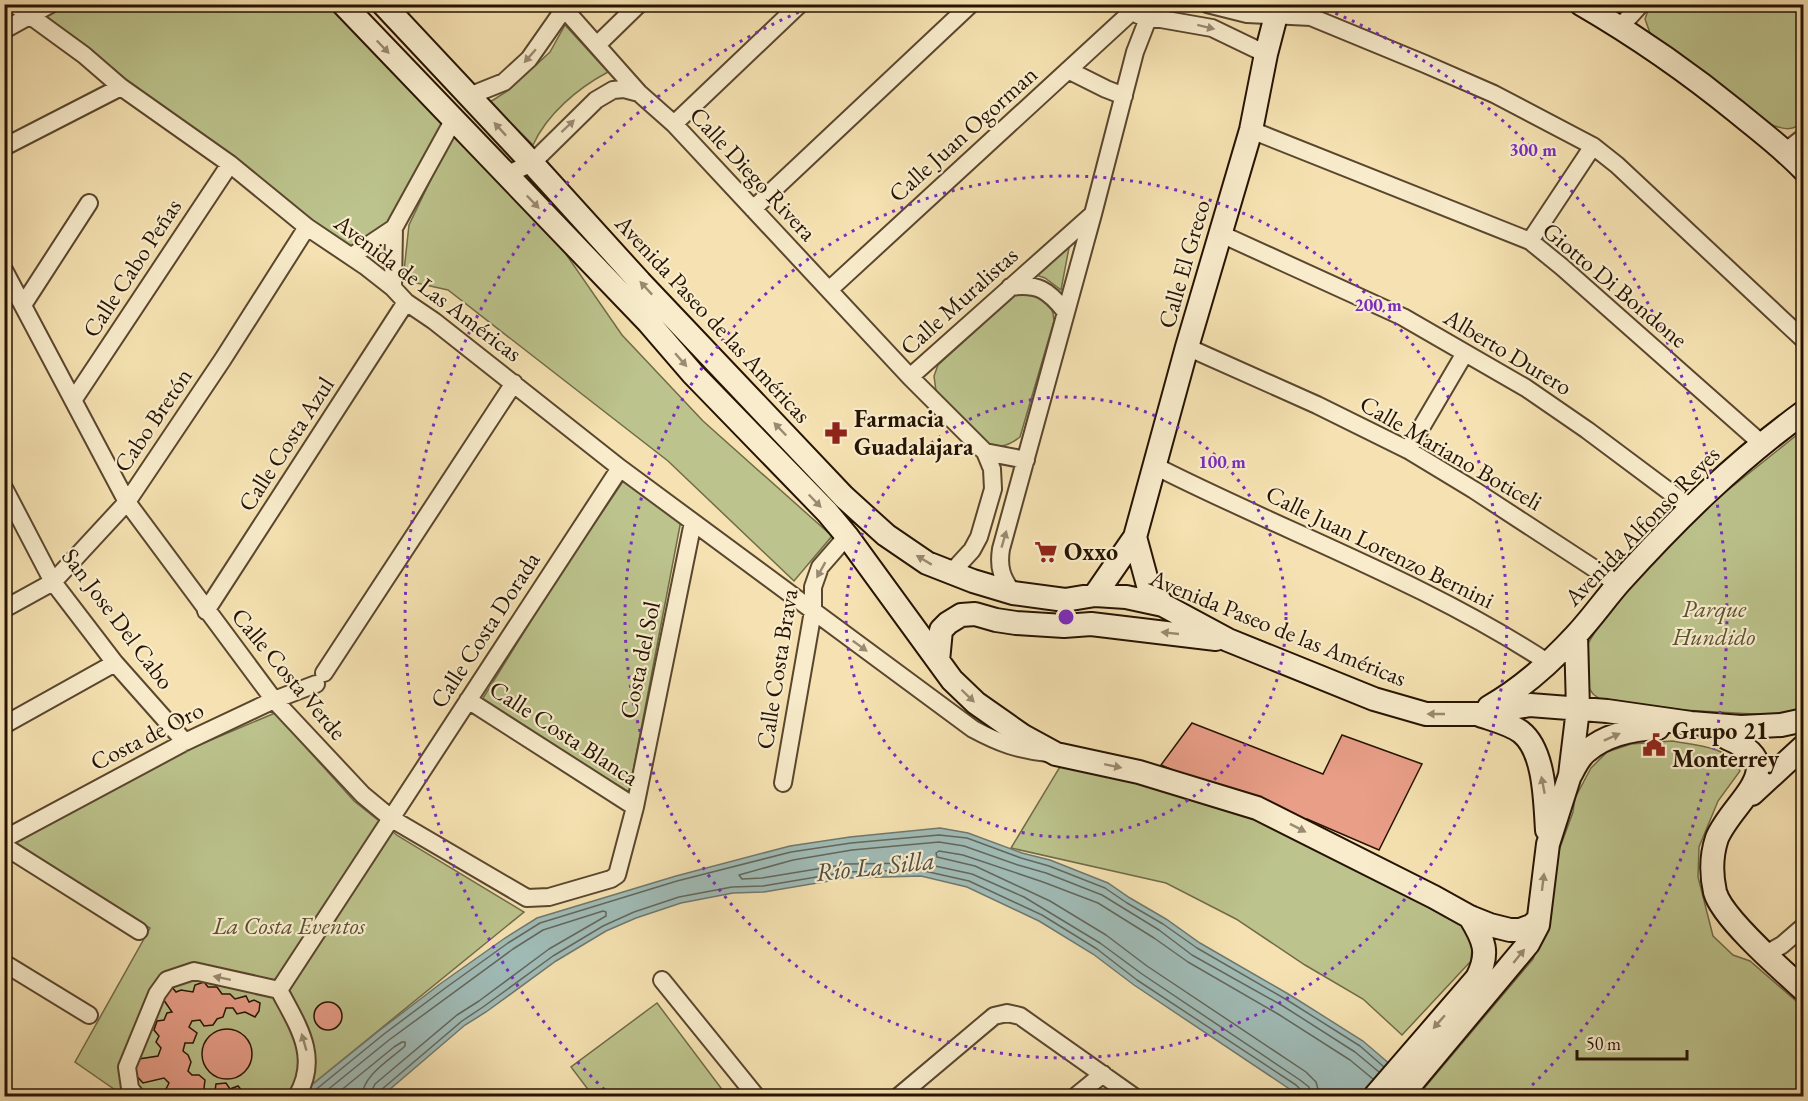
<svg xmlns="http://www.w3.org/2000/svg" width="1808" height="1101" viewBox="0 0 1808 1101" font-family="'EB Garamond',serif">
<rect width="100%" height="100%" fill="#f5e1b1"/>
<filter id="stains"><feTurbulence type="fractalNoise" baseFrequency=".00333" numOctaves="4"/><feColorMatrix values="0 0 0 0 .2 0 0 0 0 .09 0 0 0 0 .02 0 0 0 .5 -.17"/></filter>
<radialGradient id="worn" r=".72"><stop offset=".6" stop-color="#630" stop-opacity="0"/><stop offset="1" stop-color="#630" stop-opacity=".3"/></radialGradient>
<path fill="#bcc38c" stroke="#716b48" stroke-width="1.5" d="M43,4L347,5L453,116L367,264L29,13Z
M1650,5H1793L1803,13V122C1792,132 1782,129 1769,124L1650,33L1645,19Z
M565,25L608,72C578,88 547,114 533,145L490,102L509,90L550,52Z
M456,127L525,195L622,335L703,421L832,536L794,581L668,461L448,290L403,280L409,225Z
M1071,237L1061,290L1045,278L1033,274Z
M1016,294C1036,294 1053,297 1054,321L1020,437C1006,448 996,449 981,440L936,391L934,376L938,365Z
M1803,430V713L1771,715L1610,706L1593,694L1584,681L1587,645L1598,627L1639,574L1678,532L1723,494Z
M626,477L682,515L629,792L480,703L553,585Z
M275,713L354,801L398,836L524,912L298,1096H124L75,1062L150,928L7,844L185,751Z
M1672,741C1695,745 1730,746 1740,771L1718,801L1699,847L1698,877L1713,936L1733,955L1750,961L1803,1007V1096H1427L1421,1092L1533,959L1550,914L1551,872L1573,812L1575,798L1591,768L1607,752L1631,744Z
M1061,765L1201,795L1316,847L1354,869L1439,908L1465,928L1472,947L1471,961L1402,1035L1363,999L1305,965L1236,919L1166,883L1011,848Z
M657,1003L727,1096H593L571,1067Z"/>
<path fill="#a0bbb6" stroke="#6f786e" stroke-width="1.5" d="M940,828L968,833L1022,853L1050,860L1108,883L1130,898L1166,919L1200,943L1290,995L1363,1041L1427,1096H1300L1134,985L1093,954L1039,921L967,887L921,876L847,878L764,892L733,893L681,903L636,918L606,931L556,961L486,1012L465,1025L382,1096H298L380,1030L440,984L505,938L537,918L676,876L790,846L850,837Z"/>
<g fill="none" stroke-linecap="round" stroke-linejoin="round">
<path stroke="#63675c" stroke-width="1.5" d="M308,1096L384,1034L444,989L508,943L540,923L677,881L791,852L851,843L939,835L967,838L1021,858L1049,866L1105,888L1127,903L1163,924L1197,948L1287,1000L1360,1046L1384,1067
M320,1096L389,1040L513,949L543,930L603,911L606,912V916L549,949L479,1001L457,1015L375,1084L372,1090L371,1096
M334,1096L394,1047L402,1042H405V1046C390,1060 363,1075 362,1096
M378,1096L381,1090L462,1021L483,1007L553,956L603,926L634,912L679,897L732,887L763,886L846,872L920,870L969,881L1042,915L1097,949L1137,980L1296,1085L1302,1091L1303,1096
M1311,1096L1309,1087L1300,1080L1142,974L1100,943L1024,897L972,874L921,863L847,864L762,878L742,879L739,875L793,860L852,850L939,842L964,846L1018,865L1046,873L1102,895L1159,930L1192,955L1283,1006L1355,1052L1379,1072
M1320,1096L1316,1082L1306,1072L1147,966L1106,935L1050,901L975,866L937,857L936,853L939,851L963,855L1043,882L1098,903L1154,938L1188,962L1278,1014L1350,1060L1373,1079"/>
</g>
<path fill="#e99e88" stroke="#261303" stroke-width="1.5" d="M1192,723L1323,774L1342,735L1422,764L1379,850L1307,819L1304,826L1161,765Z
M204,982L208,987H217L222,994H230L235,999L246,996L249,1002L254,1000L260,1003L259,1011L255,1017L245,1012L237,1014L233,1008H226L223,1017L217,1019L213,1025L204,1026L200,1020L192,1021L189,1027L197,1033L193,1043H185L183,1051L188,1055L191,1062L188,1071L192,1075H199L205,1080L204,1088L208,1094L215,1091L216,1084L226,1083L230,1089L238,1086L244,1093L242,1096H173L166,1089L169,1083L164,1078L143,1083L133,1072L139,1059L158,1056L161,1048L156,1042L159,1036L154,1030L157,1021L164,1020L167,1013L172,1012L161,996L162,990L172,987L176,992L181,990L193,992L195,985Z
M314 1016a14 14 0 1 1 28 0a14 14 0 1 1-28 0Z
M202 1054a25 25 0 1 1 50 0a25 25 0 1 1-50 0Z"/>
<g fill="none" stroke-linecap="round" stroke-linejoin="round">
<g stroke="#5a462e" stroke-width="20">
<path id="street" d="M14,4L84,55L121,87L230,164L307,227L365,266L393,288L406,302L434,321L620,468L973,729C999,743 1018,750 1048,753
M560,4L639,93L674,124L910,377L985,452L992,469L993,489L979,537L972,550L951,573
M1207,4L1247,14L1311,17L1425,64L1494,94L1593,146L1617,165L1804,340
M1138,15L1212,28L1266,54
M1620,27L1641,4
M4,30L51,4
M597,45L639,4
M1068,70L1106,89L1124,96
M469,96L504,82L529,59L564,9
M674,124L800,4
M1251,130L1530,241L1562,267L1761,443
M4,147L121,87
M1786,151L1804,137
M506,175L532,163L596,100L613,90L624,89L639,93
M753,209L971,4
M1221,234L1403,317L1526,388L1587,430L1690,507
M1530,241L1593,146
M352,256L394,228
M4,270L127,502L274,700L363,795L392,819L527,898L549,897L611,879L617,875L635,807L693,522
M1010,287C1038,283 1048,290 1065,311
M393,288L394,228L454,119
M829,290L1140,4
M23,305L89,203
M1187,347L1317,405L1408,450L1474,490L1618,584
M910,377L1093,214
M74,399L230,164
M1408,450L1465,353
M985,452L1026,460
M1155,466C1285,532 1425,582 1547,662
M4,488L53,582L115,663L185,742
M1013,593C1002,578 998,568 1001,549L1093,214L1135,52L1149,16L1150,4
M4,609L53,582L127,502L223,359L307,227
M206,611L406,302
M324,673L514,383
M468,700L635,807
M4,725L115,663
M783,783L813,611V587L820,567L847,536
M4,839L185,742L274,700L316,684
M4,846L139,931
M1766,954L1782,945L1804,926
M4,963L89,1015
M662,980L756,1096
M279,990L620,468
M279,990C298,1026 320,1057 297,1096
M136,1096L130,1088L127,1067L157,994L167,980L194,971L279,990
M899,1096L994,1016L1007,1013L1020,1016L1133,1096
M1076,1096L1103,1074"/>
</g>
<g stroke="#261303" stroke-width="26">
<path id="secondary" d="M343,4L649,323L693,374L827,512L847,536L952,680L976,703L1023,736L1056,754L1139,772L1257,808L1434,897L1470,917L1490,925L1510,930H1520L1531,926L1538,920
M383,4L532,163L640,282L844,497L886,535L927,563L973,581L1013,593L1065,600L1095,595L1126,597L1163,605L1228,640L1374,699L1426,714H1477L1530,705L1607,711L1691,723L1741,727L1781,725L1804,720
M1581,4C1636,36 1688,72 1737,112C1760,131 1783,148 1804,170
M1135,537L1148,585L1163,605
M1095,595L1135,537L1187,347L1251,130L1266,54L1279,4
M938,661L941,630L948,623L961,615L975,614L996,620L1016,623L1064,626L1091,624L1216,639
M1489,707C1521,689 1551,662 1576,635C1592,618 1605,599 1620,582C1677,519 1735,462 1804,412
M1477,714C1490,719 1509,723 1521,732C1545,751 1545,801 1547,830
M1727,738C1794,766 1733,800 1717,838C1711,856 1711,874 1715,892C1722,918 1782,970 1804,990
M1571,774C1575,766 1580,756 1587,751C1607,734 1633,729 1658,728
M1752,794L1804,746
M1375,1096L1477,978C1490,953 1484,940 1470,917
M1401,1096L1528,944L1538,925L1548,844L1570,775L1578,709L1576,635"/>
</g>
<use href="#street" stroke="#f8eccc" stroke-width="16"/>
<use href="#secondary" stroke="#f8eccc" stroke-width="22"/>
</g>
<defs><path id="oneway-solid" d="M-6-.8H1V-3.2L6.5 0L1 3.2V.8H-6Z" transform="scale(1.5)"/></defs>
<g fill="#9a8a72">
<use href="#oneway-solid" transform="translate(1206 27) rotate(14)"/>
<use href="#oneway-solid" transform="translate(383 47) rotate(46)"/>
<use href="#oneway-solid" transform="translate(530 56) rotate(131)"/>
<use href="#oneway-solid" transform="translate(568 126) rotate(-43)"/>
<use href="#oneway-solid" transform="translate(500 129) rotate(-133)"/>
<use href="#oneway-solid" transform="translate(533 202) rotate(46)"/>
<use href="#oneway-solid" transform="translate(646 288) rotate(-133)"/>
<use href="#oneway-solid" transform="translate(681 360) rotate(49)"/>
<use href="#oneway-solid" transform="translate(780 429) rotate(-134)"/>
<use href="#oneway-solid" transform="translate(815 501) rotate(46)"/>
<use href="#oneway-solid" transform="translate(1004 539) rotate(-74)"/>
<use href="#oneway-solid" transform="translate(924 560) rotate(-149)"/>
<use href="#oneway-solid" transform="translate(821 570) rotate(119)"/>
<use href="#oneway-solid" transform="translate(1170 633) rotate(-174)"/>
<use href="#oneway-solid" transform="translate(860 646) rotate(36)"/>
<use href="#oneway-solid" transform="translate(968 696) rotate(44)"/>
<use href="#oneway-solid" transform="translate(1436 714) rotate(-180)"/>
<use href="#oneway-solid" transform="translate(1612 737) rotate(-24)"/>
<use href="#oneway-solid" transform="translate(1113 766) rotate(12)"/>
<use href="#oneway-solid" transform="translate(1543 785) rotate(-101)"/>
<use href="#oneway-solid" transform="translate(1298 828) rotate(27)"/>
<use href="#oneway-solid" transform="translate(1543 882) rotate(-83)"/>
<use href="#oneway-solid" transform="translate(1519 956) rotate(-51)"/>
<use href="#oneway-solid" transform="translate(222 978) rotate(-168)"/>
<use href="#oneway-solid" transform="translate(1439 1022) rotate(131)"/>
<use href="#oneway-solid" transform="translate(304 1042) rotate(-106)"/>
</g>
<g fill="none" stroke="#7b2cbf" stroke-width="3" stroke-dasharray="3 6">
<circle cx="1066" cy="617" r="220"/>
<circle cx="1066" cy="617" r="441"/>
<path d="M611 1096A661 661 0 0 1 813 6M1319 6A661 661 0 0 1 1521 1096"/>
</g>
<defs>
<g id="pharmacy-bare" transform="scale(1.8)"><path d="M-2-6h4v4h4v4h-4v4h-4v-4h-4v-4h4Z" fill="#8f2418" stroke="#f8eccc" stroke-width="2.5" paint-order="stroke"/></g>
<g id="supermarket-bare" transform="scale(1.8)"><path d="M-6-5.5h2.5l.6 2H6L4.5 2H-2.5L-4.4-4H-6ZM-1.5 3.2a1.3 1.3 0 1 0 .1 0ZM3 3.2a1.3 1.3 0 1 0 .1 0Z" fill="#8f2418" stroke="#f8eccc" stroke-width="2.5" paint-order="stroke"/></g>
<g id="civic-bare" transform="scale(1.8)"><path d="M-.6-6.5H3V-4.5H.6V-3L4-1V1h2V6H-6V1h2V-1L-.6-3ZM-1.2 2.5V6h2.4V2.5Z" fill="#8f2418" stroke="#f8eccc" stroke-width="2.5" paint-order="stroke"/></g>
</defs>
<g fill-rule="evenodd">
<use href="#pharmacy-bare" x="836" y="433"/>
<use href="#supermarket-bare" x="1046" y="552"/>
<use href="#civic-bare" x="1654" y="745"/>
</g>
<g text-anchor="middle" stroke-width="4.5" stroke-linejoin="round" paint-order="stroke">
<g font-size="24" fill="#261303" stroke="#f8eccc">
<text transform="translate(963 134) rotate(-42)" y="8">Calle Juan Ogorman</text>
<text transform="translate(753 174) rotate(47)" y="8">Calle Diego Rivera</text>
<text transform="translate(1184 264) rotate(-74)" y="8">Calle El Greco</text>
<text transform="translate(132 268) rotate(-57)" y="8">Calle Cabo Peñas</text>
<text transform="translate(1615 285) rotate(40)" y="8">Giotto Di Bondone</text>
<text transform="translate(428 288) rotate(37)" y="8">Avenida de Las Américas</text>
<text transform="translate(959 301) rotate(-42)" y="8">Calle Muralistas</text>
<text transform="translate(713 319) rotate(47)" y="8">Avenida Paseo de las Américas</text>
<text transform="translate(1508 352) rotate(31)" y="8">Alberto Durero</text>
<text transform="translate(153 420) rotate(-56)" y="8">Cabo Bretón</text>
<text transform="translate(286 444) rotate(-57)" y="8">Calle Costa Azul</text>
<text transform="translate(1451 453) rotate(30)" y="8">Calle Mariano Boticeli</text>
<text transform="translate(1642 526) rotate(-46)" y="8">Avenida Alfonso Reyes</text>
<text transform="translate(1380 547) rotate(26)" y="8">Calle Juan Lorenzo Bernini</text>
<text transform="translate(118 619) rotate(53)" y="8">San Jose Del Cabo</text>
<text transform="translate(1278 628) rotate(22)" y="8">Avenida Paseo de las Américas</text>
<text transform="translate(485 630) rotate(-57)" y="8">Calle Costa Dorada</text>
<text transform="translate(640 660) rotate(-78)" y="8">Costa del Sol</text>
<text transform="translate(777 669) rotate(-81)" y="8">Calle Costa Brava</text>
<text transform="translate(289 674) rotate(50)" y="8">Calle Costa Verde</text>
<text transform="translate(564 733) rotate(33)" y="8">Calle Costa Blanca</text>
<text transform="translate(147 736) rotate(-27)" y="8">Costa de Oro</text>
</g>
<g font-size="24" font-weight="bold" fill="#261303" stroke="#f8eccc" text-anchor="start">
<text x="854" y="427">Farmacia<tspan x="854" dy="28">Guadalajara</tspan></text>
<text x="1064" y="560">Oxxo</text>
<text x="1672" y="739">Grupo 21<tspan x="1672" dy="28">Monterrey</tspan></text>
</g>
<g font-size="24" font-style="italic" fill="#5a5133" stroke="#f8eccc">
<text x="1714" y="617">Parque<tspan x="1714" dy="28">Hundido</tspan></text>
<text x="289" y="934">La Costa Eventos</text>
</g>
<g font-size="26" font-style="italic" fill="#514e42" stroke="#f8eccc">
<text transform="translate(875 866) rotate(-6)" y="9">Río La Silla</text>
</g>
</g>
<circle cx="1066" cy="617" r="9" fill="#7b2cbf" stroke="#f8eccc" stroke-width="3"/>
<g font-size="18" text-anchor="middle" font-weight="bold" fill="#7b2cbf" stroke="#f8eccc" stroke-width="4.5" stroke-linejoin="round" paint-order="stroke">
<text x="1533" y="156">300 m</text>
<text x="1378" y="311">200 m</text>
<text x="1222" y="468">100 m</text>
</g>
<rect width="1808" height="1101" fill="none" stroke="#f5e1b1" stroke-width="24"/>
<rect x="6" y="6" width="1796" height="1089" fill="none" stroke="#261303" stroke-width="3"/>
<rect x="12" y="12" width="1784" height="1077" fill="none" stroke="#261303" stroke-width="1.5"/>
<path d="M1577 1050v9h110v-9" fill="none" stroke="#261303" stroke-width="3"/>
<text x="1586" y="1050" font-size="18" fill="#261303" stroke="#f8eccc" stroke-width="4.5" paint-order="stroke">50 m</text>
<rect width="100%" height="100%" filter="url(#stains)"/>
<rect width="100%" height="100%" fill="url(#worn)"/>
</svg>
